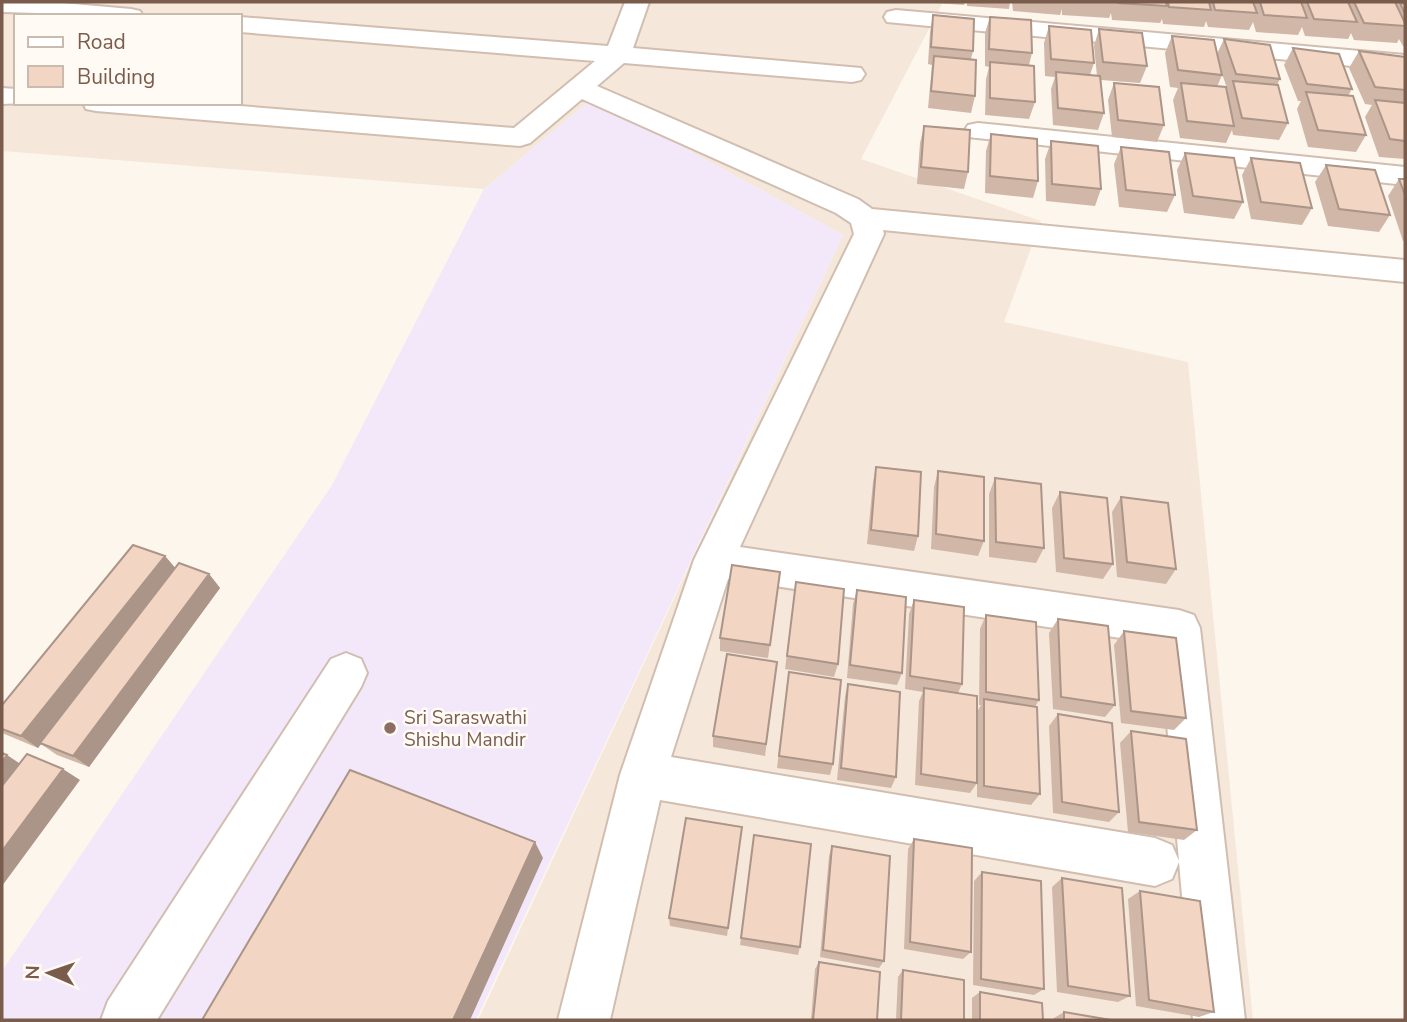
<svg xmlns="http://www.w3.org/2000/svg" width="1407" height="1022" viewBox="0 0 1407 1022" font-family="'Nunito Sans',sans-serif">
<rect width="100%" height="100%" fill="#fdf6ec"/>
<path fill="#f5e8da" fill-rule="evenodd" d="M2,2H943L861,159L1041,221L1004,322L1188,362L1253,1020H478L843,235L593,98L484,189L2,151ZM16,16H240V103H16Z"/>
<path fill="#f3e8fa" d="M593,98L843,235L476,1020H2V971L332,485L484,189Z"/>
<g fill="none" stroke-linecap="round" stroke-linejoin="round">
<g stroke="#d1beb0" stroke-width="4">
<path id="minor" d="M2,2H51L131,9L140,11L143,16L2,12Z
M625,2H649L633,48L861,68L865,74L861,80L852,82L624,63L597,86L858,199L872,209L1405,260V282L883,230L884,234L740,547L1179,610L1194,615L1200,628L1245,1020H1193L1179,862L1172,879L1155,886L660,800L610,1020H558L620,775L694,560L854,234L851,223L836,213L582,99L530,143L520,146L96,111L86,109L83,103H202L514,128L595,61L240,32V17L608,46ZM728,579L1160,644L1179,861L1172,845L1155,838L671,757Z
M896,10L1405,55V71L887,22L884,17L887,12Z
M2,88L16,89V103H24L2,104Z
M978,123L1405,167V185L968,137L964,131L968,125Z
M346,653L361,659L367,673L361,687L157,1020H101L108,1001L331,659Z"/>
</g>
<use href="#minor" fill="#fff" fill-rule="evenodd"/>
</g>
<path fill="#d1b7a8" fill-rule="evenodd" d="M923,2H965L964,5Z
M967,2H1010L1009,9L967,6Z
M1012,2H1405V47L1403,46L1399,39L1397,43L1354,40L1351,33L1348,39L1305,36L1302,27L1298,35L1256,32L1253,22L1249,30L1208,27L1206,21L1204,27L1163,24L1162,19L1160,23L1112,20L1111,13L1109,18L1062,15V9L1060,15L1013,11Z
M933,15L973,51L971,59L975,96L971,113L928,108L932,65L928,64L930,32Z
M990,17L1032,53L1029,65L1035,102L1029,119L985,115L986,79L989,67L985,66V33Z
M1049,26L1094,63L1090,75L1097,76L1094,46L1099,29L1147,66L1140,83L1101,80L1104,113L1098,130L1053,125L1051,89L1055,77L1045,76L1044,43Z
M1172,36L1217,54L1224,39L1280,79L1277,85L1288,123L1279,140L1233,135L1232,130L1226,143L1180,138L1173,100L1178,88L1170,87L1165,53ZM1220,68L1228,91L1227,93L1217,87L1222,75Z
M1293,48L1352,89L1348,96L1366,135L1356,152L1308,147L1297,109L1301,101H1298L1284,65Z
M1359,51L1405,58V159L1379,157L1365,117L1372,105L1365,104L1349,68Z
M1114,83L1164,125L1157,142L1112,137L1108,100Z
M924,126L968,172L964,189L917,184L920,143Z
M991,134L1038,181L1033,198L985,193L986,151Z
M1051,142L1101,189L1095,206L1046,201L1045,159Z
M1121,147L1175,195L1167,212L1119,207L1114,164Z
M1185,153L1243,202L1234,219L1184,213L1177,170Z
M1251,158L1312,208L1302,225L1251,219L1242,175Z
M1326,165L1390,215L1379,232L1328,226L1315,182Z
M1399,179H1405V241H1403L1388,196Z
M876,467L918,536L914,551L867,544L873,482Z
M938,471L984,541L978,556L931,549L934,487Z
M995,478L1044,548L1036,563L989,557V494Z
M1060,492L1113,564L1103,579L1056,572L1052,508Z
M1121,497L1176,569L1166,584L1117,577L1112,512Z
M165,556L175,568L209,574L220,588L89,767L57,755L41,744L38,748L2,733V705Z
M780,572L768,658L720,651V638Z
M796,582L838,664L834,677L785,669Z
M857,590L902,673L897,685L847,678L853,604Z
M914,600L962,684L958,693L977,783L970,793L915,785L919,701L923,692L905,689L909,614Z
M986,615L1039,700L1035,707L1040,794L1031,805L977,797V712L981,705H979L980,629Z
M1058,619L1115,705L1105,717L1053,709L1049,633Z
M1124,631L1186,718L1174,730L1121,723L1114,645Z
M777,662L765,756L713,747V736Z
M848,684L896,777L891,788L837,780L845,696Z
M787,685L833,764L830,775L777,768Z
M1058,714L1119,812L1109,822L1053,813L1049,726Z
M1131,731L1197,830L1184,840L1128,832L1120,743Z
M742,827L727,936L670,926L669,918Z
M754,835L800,947L798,955L740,945Z
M914,839L971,952L963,959L904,949L908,849Z
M832,846L884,961L879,968L820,957L829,856Z
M982,872L1044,989L1034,995L973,985L974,881Z
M1062,878L1130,996L1118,1002L1057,992L1052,887Z
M1140,891L1214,1012L1199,1017L1136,1006L1128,899Z
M819,962L877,1020H811L815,969Z
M903,970L964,1020H896L898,977Z
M980,992L1043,1020H972V998Z
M1064,1012L1111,1020H1054V1018Z"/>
<path fill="#aa9588" d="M165,556L177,570L38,748L21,736Z
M209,574L220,588L89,767L73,756Z
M7,755L25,767L2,796V762Z
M63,769L80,780L2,886V851Z
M535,842L543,858L470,1020H453Z"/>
<path fill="#f3d5c3" stroke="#aa9588" stroke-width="2" d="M1118,2H1166L1167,6L1118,3Z
M1168,2H1209L1211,10L1169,7Z
M1213,2H1253L1257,13L1215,10Z
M1260,2H1301L1307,18L1264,15Z
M1307,2H1348L1357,22L1314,19Z
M1354,2H1395L1405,23V26L1364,23Z
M1400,3L1405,4V14Z
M933,15L974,19L973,51L931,47Z
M990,17L1031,20L1032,53L989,49Z
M1049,26L1091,30L1094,63L1051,59Z
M1099,29L1142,33L1147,66L1103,62Z
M1172,36L1214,40L1222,75L1178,70Z
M1224,39L1270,45L1280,79L1236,74Z
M1293,48L1339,54L1352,89L1307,84Z
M1359,51L1405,57V90L1375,87Z
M934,56L976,60L975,96L931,91Z
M990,62L1034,66L1035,102L990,98Z
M1056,72L1100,76L1104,113L1058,108Z
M1233,81L1278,85L1288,123L1242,118Z
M1114,83L1159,87L1164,125L1118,120Z
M1181,83L1226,87L1234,126L1187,121Z
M1306,92L1353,96L1366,135L1318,130Z
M1375,100L1405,103V141L1390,139Z
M924,126L970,130L968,172L921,167Z
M991,134L1037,139L1038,181L990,176Z
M1051,141L1098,146L1101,189L1052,184Z
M1121,147L1169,152L1175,195L1126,190Z
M1185,153L1234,158L1243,202L1193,196Z
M1251,158L1300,163L1312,208L1261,202Z
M1326,165L1375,170L1390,215L1339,209Z
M1399,179H1405V195Z
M876,467L921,472L918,536L871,530Z
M938,471L984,477V541L936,534Z
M995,478L1041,484L1044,548L996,542Z
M1060,492L1107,498L1113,564L1064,558Z
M1121,497L1168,503L1176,569L1127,562Z
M133,545L165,556L21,736L2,729V705Z
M179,563L209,574L73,756L40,743Z
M732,565L780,572L770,645L720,638Z
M796,582L844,589L838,664L787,656Z
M857,590L906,597L902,673L850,665Z
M914,600L964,607L962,684L910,676Z
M986,615L1036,622L1039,700L986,692Z
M1058,619L1108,626L1115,705L1061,697Z
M1124,631L1176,638L1186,718L1131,711Z
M727,654L777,662L766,744L713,736Z
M789,672L841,680L833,764L779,756Z
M848,684L900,692L896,777L841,768Z
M924,688L977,696V783L921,774Z
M984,699L1037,707L1040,794L984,786Z
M1058,714L1112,723L1119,812L1062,802Z
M1131,731L1186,739L1197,830L1139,822Z
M2,753L7,755L2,762Z
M27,754L63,769L2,851V786Z
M350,770L535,842L453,1020H202Z
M686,818L742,827L728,928L669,918Z
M754,835L811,844L800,947L741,938Z
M914,839L972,848L971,952L910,942Z
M832,846L890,856L884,961L823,950Z
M982,872L1041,881L1044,989L981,979Z
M1062,878L1122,888L1130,996L1068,986Z
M1140,891L1200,901L1214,1012L1149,1000Z
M819,962L880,972L877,1020H813Z
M903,970L964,980V1020H901Z
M980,992L1042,1003L1043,1020H980Z
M1064,1012L1111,1020H1064Z"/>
<circle fill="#8d6e63" stroke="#fffaf3" stroke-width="2.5" cx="390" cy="728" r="7"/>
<g text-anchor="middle" stroke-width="5" stroke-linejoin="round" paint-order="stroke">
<g font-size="19" fill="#785e54" stroke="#fffaf3" text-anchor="start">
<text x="404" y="724">Sri Saraswathi<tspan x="404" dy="22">Shishu Mandir</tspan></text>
</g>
</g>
<rect width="1407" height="1022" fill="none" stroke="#7a5c4d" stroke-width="7"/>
<rect x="14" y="14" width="228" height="91" fill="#fffaf3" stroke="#cabbb1" stroke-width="2"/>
<rect x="28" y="37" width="35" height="10" fill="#ffffff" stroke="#cabbb1" stroke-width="2"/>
<text x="77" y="49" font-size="21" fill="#7a5c4d">Road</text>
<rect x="28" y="66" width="35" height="21" fill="#f3d5c3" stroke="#cabbb1" stroke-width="2"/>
<text x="77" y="84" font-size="21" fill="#7a5c4d">Building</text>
<g transform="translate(49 973) rotate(272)" stroke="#fffaf3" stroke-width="5" paint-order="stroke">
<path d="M0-5L12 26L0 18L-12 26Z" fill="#7a5c4d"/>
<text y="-10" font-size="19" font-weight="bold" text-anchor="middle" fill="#7a5c4d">N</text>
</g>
</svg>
